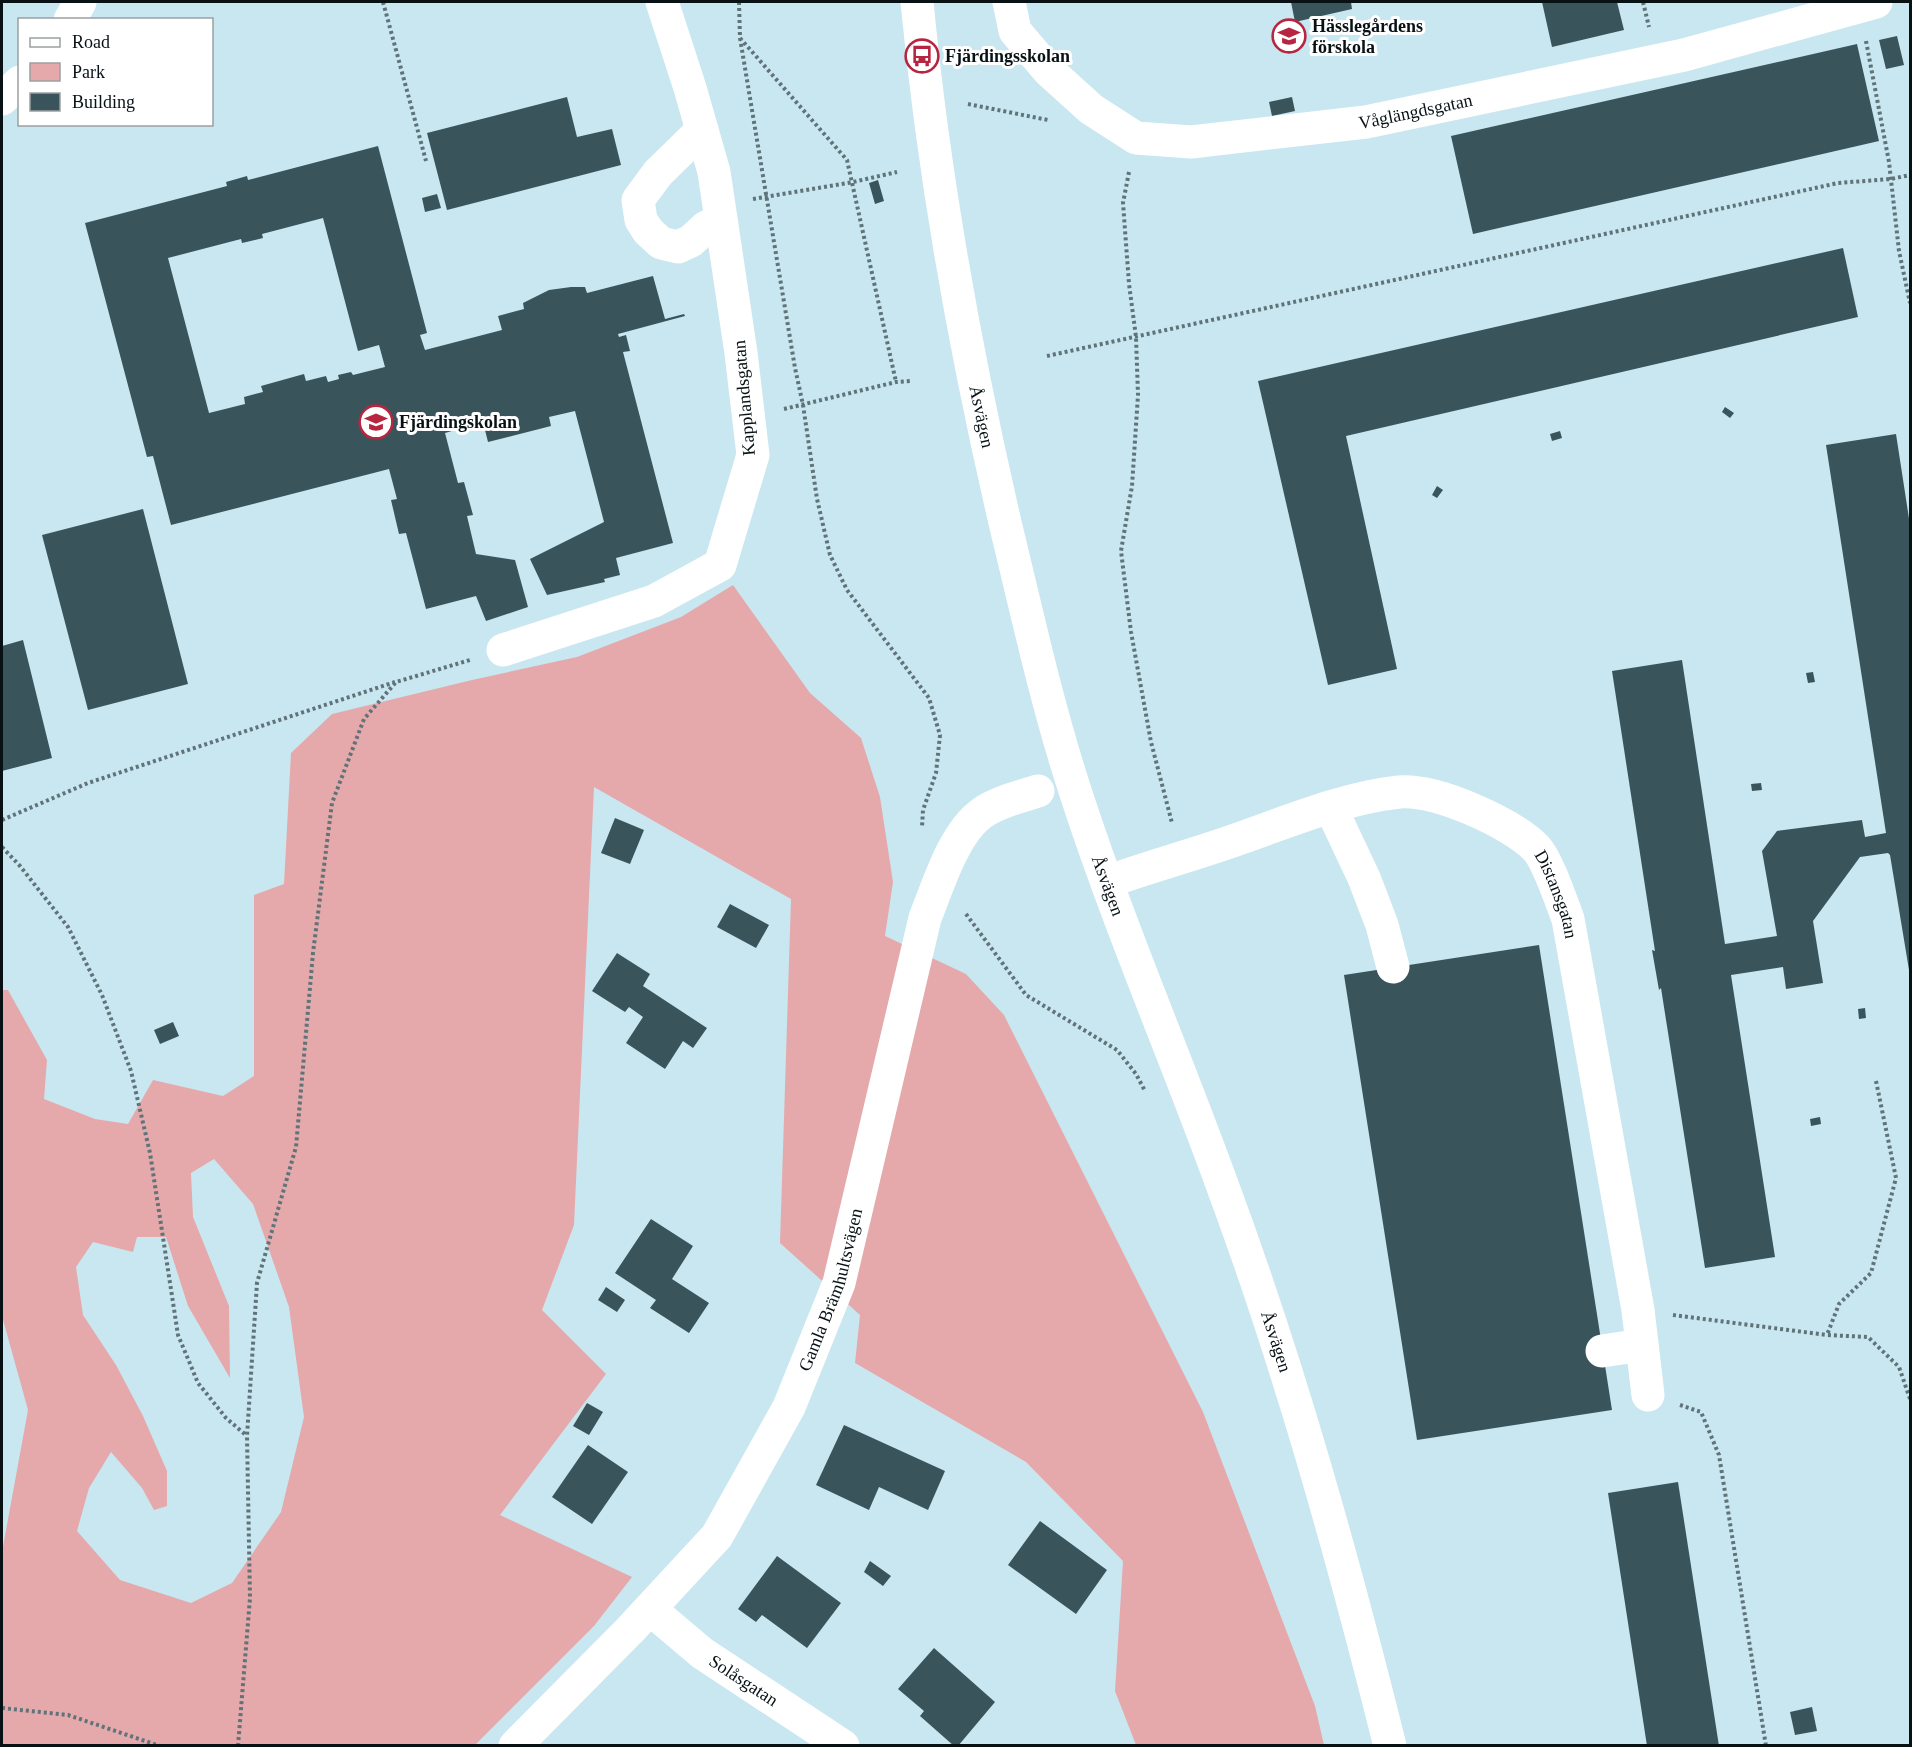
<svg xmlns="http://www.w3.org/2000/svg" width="1912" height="1747" viewBox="0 0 1912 1747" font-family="'Times New Roman',serif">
<rect width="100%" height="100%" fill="#c9e7f0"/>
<path fill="#e5a9ab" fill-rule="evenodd" d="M733,585L810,693L861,738L880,797L893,882L885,936L966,974L1004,1015L1203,1412L1315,1706L1324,1745H1136L1115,1691L1123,1561L1026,1462L855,1363L860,1315L780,1243L791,899L594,787L574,1225L542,1310L606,1374L500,1515L632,1577L594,1626L475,1745H2V1552L28,1410L2,1316V990H8L47,1060L44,1099L95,1119L128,1124L153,1080L223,1096L254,1076V895L284,884L291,753L332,714L472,680L577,657L681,617ZM214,1159L253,1204L289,1307L304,1417L281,1512L232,1583L191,1603L120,1580L77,1531L89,1488L111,1452L142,1488L154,1510L167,1506V1471L143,1416L116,1365L83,1315L76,1267L93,1242L133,1252L137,1237H166L188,1306L230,1378L229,1306L193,1217L191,1173Z"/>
<path fill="#3a545b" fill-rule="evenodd" d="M1291,2H1351L1352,9L1295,22Z
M1542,2H1617L1624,30L1552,47Z
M1897,36L1904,65L1886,69L1879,40Z
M1857,44L1879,141L1473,234L1451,136Z
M567,97L577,137L612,129L621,165L447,210L427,133Z
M1292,97L1295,111L1272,116L1269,102Z
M378,146L427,333L420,335L425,350L502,330L498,316L524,309L523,303L549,290L571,287H585L587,293L653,276L665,319L684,314L685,316L618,334L619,337L626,335L630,351L623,352L673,543L616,558L620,575L604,579L605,582L547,595L530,559L604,522L575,411L549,417L551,426L488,442L483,422L445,433L458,483L464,482L473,515L467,516L476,554L515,560L528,607L486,621L476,596L426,609L406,533L399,534L391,500L397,499L389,469L171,525L153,456L147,457L85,223L227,186L226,182L247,176L248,180ZM323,218L358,351L379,345L385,367L353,375L351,372L338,375L339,379L328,382L326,376L306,381L304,374L261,386L263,392L244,397L245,404L209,413L168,258L241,239L242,243L263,238L262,234Z
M878,180L884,201L875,204L869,183Z
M437,194L441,208L425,212L422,198Z
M1843,248L1858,317L1346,436L1397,669L1328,685L1258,381Z
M1725,407L1734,413L1730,418L1722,412Z
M1560,431L1562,438L1552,441L1550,434Z
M1896,434L1910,525V976L1890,855L1888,853L1860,857L1813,921L1823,983L1786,989L1783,967L1731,975L1775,1257L1705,1268L1661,988L1659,990L1652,950L1655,951L1612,671L1682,660L1725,944L1777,936L1762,851L1777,831L1862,820L1865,837L1886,833L1826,445Z
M1437,486L1443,490L1437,498L1432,495Z
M143,509L188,684L88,710L42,535Z
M23,640L52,758L2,771V646Z
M1813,672L1815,682L1808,683L1806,673Z
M1761,783L1762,790L1752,791L1751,784Z
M615,818L644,830L630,864L601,853Z
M730,904L769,925L756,948L717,927Z
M1539,945L1612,1410L1417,1440L1344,975Z
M617,953L650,974L643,986L707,1028L693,1048L683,1041L665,1069L626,1043L643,1017L629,1007L625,1012L592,991Z
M1865,1008L1866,1018L1859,1019L1858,1009Z
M173,1022L179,1036L160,1044L154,1030Z
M1820,1117L1821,1124L1811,1126L1810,1119Z
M651,1219L693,1246L672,1279L709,1303L689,1333L650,1308L656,1300L615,1273Z
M606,1287L625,1300L617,1312L598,1300Z
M587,1403L603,1412L589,1435L573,1426Z
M844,1425L945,1471L928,1510L879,1487L869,1510L816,1485Z
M588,1445L628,1472L592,1524L552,1497Z
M1678,1482L1719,1746H1647L1608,1493Z
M1040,1521L1107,1570L1076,1614L1008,1565Z
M777,1556L841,1603L807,1648L762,1615L756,1622L738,1609Z
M870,1561L891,1576L883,1586L864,1572Z
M934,1648L995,1702L958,1746H954L920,1716L924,1711L898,1689Z
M1812,1707L1817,1731L1795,1735L1790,1712Z"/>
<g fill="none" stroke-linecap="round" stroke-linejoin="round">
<path stroke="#607379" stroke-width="4" stroke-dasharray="3 3" stroke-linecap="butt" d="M383,2L426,161
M739,2L740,38L795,368L803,405L817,499L830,555L847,590L929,698L940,735L936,773L923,810L922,827
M1643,2L1649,27
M740,38L847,160L896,382
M1866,41L1889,162L1899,251L1910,303
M968,104L1048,120
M1129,172L1123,203L1129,284L1136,337L1138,395L1132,486L1121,551L1131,632L1151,742L1172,823
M753,199L853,182L897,172
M1047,356L1838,183L1891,179L1910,175
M784,409L896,382L911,381
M2,820L88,783L395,682
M2,847L20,866L68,927L102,995L131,1071L150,1153L178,1335L198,1383L226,1418L247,1436
M966,914L1026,995L1117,1050L1136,1074L1145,1091
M1876,1081L1896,1178L1871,1273L1839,1304L1827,1335L1868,1337L1899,1367L1910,1399
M1673,1315L1827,1335
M1680,1405L1701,1412L1719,1455L1766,1746
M2,1708L68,1715L160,1746
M238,1746L250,1598L247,1436L257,1283L296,1147L313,953L332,803L364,719L396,682L470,660"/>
<g stroke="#fff" stroke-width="33">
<path id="s1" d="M917,2C934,180 966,356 1007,531C1027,613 1045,696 1071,778C1114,914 1171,1045 1220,1179C1289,1364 1342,1554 1390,1746"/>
<path id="s2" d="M1009,2L1015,31L1049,71L1091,109L1136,138L1191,142L1366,122L1684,55L1876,2"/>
<path d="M70,20L80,2"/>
<path d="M2,99L20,82"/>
<path d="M702,130L658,173L638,200L641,220L648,231L661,243L678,247L691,241L706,227L721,221"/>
<path d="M503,650L654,601L720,565L753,455L741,353L714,172L690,88L662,2"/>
<path d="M1331,808L1364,878L1382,925L1393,967"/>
<path id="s3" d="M1107,882C1151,866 1197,854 1241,838C1292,820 1345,798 1399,792C1436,789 1510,822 1536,848C1548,861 1561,901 1568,919L1638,1310L1648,1395"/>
<path d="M1602,1351L1642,1345"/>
<path id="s4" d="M650,1609L702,1653L843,1746"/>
<path id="s5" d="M515,1746L630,1630L717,1536L789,1407L839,1283L925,918C938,886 953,834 982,813C998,802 1019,797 1038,791"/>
</g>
</g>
<defs>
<g id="school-ring" transform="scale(1.725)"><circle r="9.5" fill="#fff" stroke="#b72641" stroke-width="1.5"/><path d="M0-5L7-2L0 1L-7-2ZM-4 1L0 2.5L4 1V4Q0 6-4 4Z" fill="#b72641"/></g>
<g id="bus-ring" transform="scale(1.725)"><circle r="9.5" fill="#fff" stroke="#b72641" stroke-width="1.5"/><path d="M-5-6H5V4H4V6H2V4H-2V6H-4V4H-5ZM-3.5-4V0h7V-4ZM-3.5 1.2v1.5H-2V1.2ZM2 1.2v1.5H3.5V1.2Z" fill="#b72641"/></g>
</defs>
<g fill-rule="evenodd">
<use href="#school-ring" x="1289" y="36"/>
<use href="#bus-ring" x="922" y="56"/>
<use href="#school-ring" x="376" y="422"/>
</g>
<g text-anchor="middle" stroke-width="6" stroke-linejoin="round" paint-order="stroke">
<g font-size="18" font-weight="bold" fill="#081215" stroke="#fff" text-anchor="start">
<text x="1312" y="32">Hässlegårdens<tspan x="1312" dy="21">förskola</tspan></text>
<text x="945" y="62">Fjärdingsskolan</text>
<text x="399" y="428">Fjärdingskolan</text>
</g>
<g font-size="18" fill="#081215" stroke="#fff">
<text dy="6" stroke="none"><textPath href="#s2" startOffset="474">Våglängdsgatan</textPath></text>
<text transform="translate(744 398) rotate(-95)" y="6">Kapplandsgatan</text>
<text dy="6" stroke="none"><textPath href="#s1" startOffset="420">Åsvägen</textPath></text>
<text dy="6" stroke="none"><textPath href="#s1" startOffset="906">Åsvägen</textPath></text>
<text dy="6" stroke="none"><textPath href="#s3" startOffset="508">Distansgatan</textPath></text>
<text dy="6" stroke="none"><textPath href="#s5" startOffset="564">Gamla Brämhultsvägen</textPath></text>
<text dy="6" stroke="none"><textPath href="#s1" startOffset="1392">Åsvägen</textPath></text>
<text dy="6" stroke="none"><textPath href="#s4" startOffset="118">Solåsgatan</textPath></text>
</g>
</g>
<rect width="1912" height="1747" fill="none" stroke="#081215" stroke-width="6"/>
<rect x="18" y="18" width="195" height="108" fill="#ffffff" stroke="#9ca0a1" stroke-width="1.5"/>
<rect x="30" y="38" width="30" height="9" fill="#ffffff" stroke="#9ca0a1" stroke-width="1.5"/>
<text x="72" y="48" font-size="18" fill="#081215">Road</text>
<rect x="30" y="63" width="30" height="18" fill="#e5a9ab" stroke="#9ca0a1" stroke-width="1.5"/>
<text x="72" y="78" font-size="18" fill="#081215">Park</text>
<rect x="30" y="93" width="30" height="18" fill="#3a545b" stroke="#9ca0a1" stroke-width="1.5"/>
<text x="72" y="108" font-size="18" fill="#081215">Building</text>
</svg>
